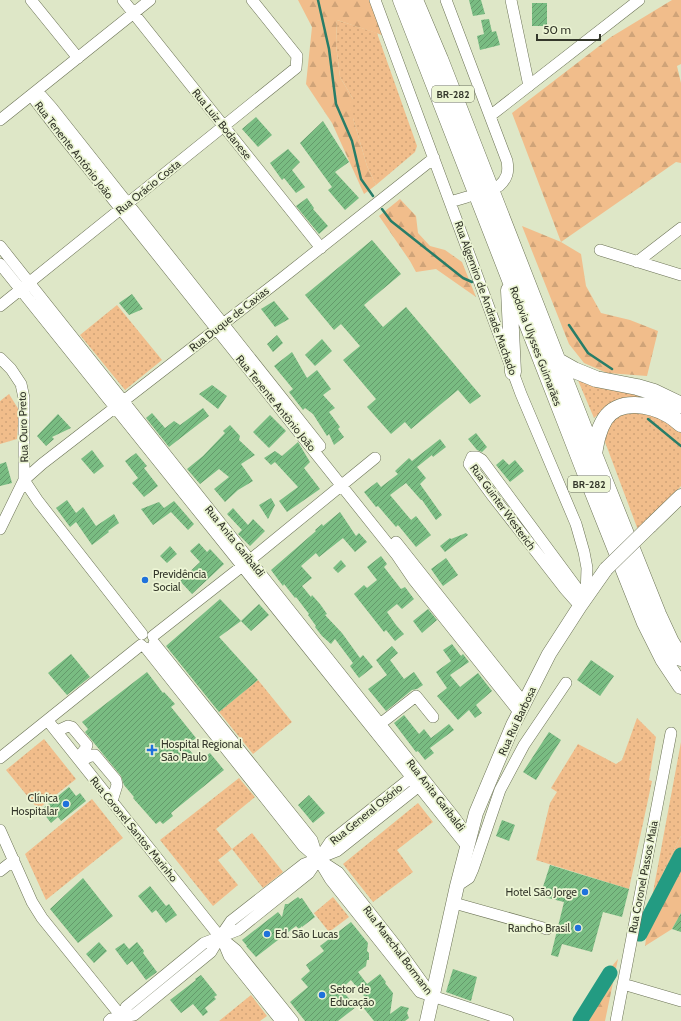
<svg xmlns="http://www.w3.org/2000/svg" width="681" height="1021" viewBox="0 0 681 1021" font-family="Cabin,sans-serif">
<defs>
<pattern id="grass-dots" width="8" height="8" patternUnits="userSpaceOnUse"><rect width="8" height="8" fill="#f1bd8b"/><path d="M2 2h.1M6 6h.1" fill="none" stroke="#cfa378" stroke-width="1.8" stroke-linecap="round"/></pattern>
<pattern id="forest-firs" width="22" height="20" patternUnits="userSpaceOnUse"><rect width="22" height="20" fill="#f1bd8b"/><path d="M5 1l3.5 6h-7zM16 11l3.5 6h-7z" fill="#cfa378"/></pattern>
<pattern id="building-hatch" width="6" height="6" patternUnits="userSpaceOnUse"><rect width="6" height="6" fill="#79bc82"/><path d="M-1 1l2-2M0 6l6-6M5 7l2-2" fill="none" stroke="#649a6b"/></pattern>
</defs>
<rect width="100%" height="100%" fill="#dee7c7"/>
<path fill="url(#grass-dots)" d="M337,20L377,33L417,146L415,152L376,185L367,166L353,118V99L340,77L336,45Z
M117,305L162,360L125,390L80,335Z
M577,378L641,389L681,407V420L610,404L594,418Z
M9,394L19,410L17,439L0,444V401Z
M633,408L665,417L681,433V486L676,492L638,530L605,442L606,428L619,412Z
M258,680L292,722L253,754L219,712Z
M637,718L656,737L649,780L652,781L629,889L536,860L550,803L557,792L551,788L578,744L616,764L622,760Z
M44,739L76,779L38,809L6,770Z
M681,742V836L668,861L651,903Z
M239,778L255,797L216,829L232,849L252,833L283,872L263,888L232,849L218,860L238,885L213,906L160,840Z
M92,799L123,838L46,900L25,854Z
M418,803L433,822L397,850L413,872L373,902L343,864Z
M333,897L349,917L329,932L314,913Z
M251,995L267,1016L260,1021H219Z"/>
<path fill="url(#forest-firs)" d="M298,0H374L388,37L337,20L336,45L340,77L353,99V118L367,166L376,185L364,194L332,123L306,84L312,27Z
M672,0H681V64L677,66L681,83V163L676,162L561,242L581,254L586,286L601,313L630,320L658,331L647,376L607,373L584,363L569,344L522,226L561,242L512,113L611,37Z
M400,199L416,216L418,233L430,246L445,250L462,262L476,297L436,269L416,272L410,261L379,216Z
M681,836V913L672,929L645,946L651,903L668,861Z
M618,959L605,1021H573L574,1017L596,985Z"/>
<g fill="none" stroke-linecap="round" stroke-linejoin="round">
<path stroke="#287d68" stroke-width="2.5" d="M318,0L329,49L336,104L352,141L361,179L373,196
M382,209L391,221L463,278L472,282
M569,325L588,353L612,369
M648,419L681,446"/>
<path stroke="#239b82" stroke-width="15" d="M640,934L681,855
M580,1021L610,973"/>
</g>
<path fill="url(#building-hatch)" d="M469,0H481L485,14L473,16Z
M532,3H547V26H532Z
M489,19L492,32L496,31L500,45L480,50L477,36L484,34L481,20Z
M256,117L272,135L258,147L242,129Z
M323,121L349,162L335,172L359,198L345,210L328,190L332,187L300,143Z
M288,149L300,162L292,170L305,187L296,193L284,178L282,180L270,163Z
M307,198L314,208L313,209L328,226L319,234L296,206Z
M372,240L401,274L364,305L383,327L406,307L481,396L470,404L458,390L411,429L405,422L391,434L367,407L376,399L343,360L360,346L341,324L334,330L305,295Z
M132,294L143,309L129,315L119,303Z
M274,301L289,319L275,327L261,309Z
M277,335L283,343L273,352L267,344Z
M322,339L332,351L315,366L305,355Z
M292,352L307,378L317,370L331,389L323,395L335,408L329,412L340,427L338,429L344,437L334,445L329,434L327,436L313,414L305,408L303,410L289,392L293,389L274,366Z
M212,385L227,396L218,409L199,394Z
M203,408L209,416L169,447L146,418L152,413L165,428L174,421L180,425Z
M58,414L71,428L52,437L54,439L46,446L37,436Z
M270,415L286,431L269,448L253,432Z
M230,425L240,436L239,440L255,455L241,464L253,481L238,490L225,502L214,489L229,477L219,469L200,484L187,469L203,456L225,433L223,431Z
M476,433L487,447L482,452L477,450L468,439Z
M440,439L446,447L433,457L432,455L417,467L426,478L420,484L442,515L436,520L422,500H421L406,483L390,495L411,520L416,516L431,535L416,547L398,525L396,527L378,506L376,507L364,492L377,482L381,487L398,474L395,471L409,458L412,461Z
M298,442L310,462L304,468L320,489L287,512L279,501L298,487L275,462L271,465L264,458L275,451L282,456Z
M92,450L104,466L94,474L81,459Z
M136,453L147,466L144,468L158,486L144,497L132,483L138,478L125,461Z
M503,459L509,465L515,460L524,471L510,482L496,465Z
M6,462L12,483L0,486V464Z
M271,498L275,505L268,519L259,505Z
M67,500L76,513L83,507L96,526L114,514L119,523L108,531L109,532L92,545L76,522L70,527L56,508Z
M174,501L194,524L188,530L171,512L153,525L141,509L159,502L164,508Z
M233,508L248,525L253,519L265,531L250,546L238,534L242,530L227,514Z
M340,512L356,536L359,533L367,542L355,552L343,538L319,557L316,553L301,566L312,578L302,586L311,597L312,595L320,604L327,614L325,615L342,633L360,658L363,655L373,667L359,678L350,666L353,663L335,639L331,644L322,636L315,627L316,626L308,615L309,614L296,597L295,598L284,584L283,586L271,570L316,531L315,530L322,524L323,526Z
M466,533L468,535L445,552L440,546L450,538L451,539Z
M199,543L207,552L210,549L224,564L192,594L180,581L200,562L190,551Z
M170,546L177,554L167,563L160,556Z
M381,556L387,564L384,567L401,589L405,587L414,599L402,609L397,604L387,612L396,625L404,634L395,641L386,630L384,632L354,594L364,585L367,588L377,580L367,567Z
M446,558L458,575L443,586L431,569Z
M341,560L346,566L338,573L333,568Z
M220,599L241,621L219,637L258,680L219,712L166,646Z
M259,604L269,615L251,631L241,621Z
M428,609L437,620L422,633L413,621Z
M452,644L461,656L463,654L469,662L450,675L460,687L478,673L492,691L476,705L482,713L475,718L469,710L458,720L437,696L447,688L436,672L451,661L443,650Z
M392,646L398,653L390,660L404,679L414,672L423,685L417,689L412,690L386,711L368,689L387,675L376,660Z
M71,654L90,677L67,695L48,673Z
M591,660L614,676L600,696L577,680Z
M147,672L163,693L164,692L175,704L171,707L196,738L186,746L199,761L210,753L224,770L171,813L173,816L163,824L160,821L156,824L133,798L134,797L124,785L121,776L85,732L88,729L82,722Z
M404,715L419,734L424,729L431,738L449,724L454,730L430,748L434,753L425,760L418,751L416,752L394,723Z
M549,732L561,740L536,780L523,772Z
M69,787L76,796L80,793L86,801L61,821L58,817L51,823L41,810Z
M309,795L325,813L313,823L298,805Z
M502,820L515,825L509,841L496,836Z
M550,865L629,889L622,917L603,912L592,952L562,944L558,957L551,955L564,902L540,896Z
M83,878L113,916L78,943L50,909Z
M150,886L166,906L169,904L177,915L166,923L156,910L152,913L138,896Z
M298,897L300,899L302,898L315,917L302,927V926L299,929L296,926L256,957L246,946H247L242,940L278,912L282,917L285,904H288Z
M681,913V932L672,929Z
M351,922L368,943L367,951L369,953V960H367L366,966L358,972L367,984L380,974L386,982L385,983L393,993L390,1014L401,1006L409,1008L407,1013L409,1018L405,1021H374L362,1006L368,1001L351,980L341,989L356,1007L338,1021H305L290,1002L308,987L301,979L310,971L306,965L324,951L320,946Z
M99,942L107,951L94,963L86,954Z
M137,942L144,951L143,953L157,972L146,980L132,961L127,965L115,949L124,943L129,949Z
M453,969L477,977L471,1001L446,992Z
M201,975L217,995L214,997L216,999L205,1008L208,1012L203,1016L193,1004L181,1013L170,1000L196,980L195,979Z"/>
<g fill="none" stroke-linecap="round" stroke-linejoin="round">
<g stroke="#6b7255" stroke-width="12">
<path id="minor" d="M31,0L78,58
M123,0L321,248
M375,0L521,394L576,524L584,552L587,568L586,597
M446,0L507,161C509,172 507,179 499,186
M511,0L529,86
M37,91L52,108L320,446
M31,95L64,138L396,554L413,579L519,712
M490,116L639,0
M0,120L150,0
M450,202L467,197
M0,246L455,818L469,838
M600,250L681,275
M637,262L681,228
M0,264L465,844
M0,306L296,68L297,56L252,0
M0,358L11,369L21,384L24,398V480
M24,480L38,501L142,634
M0,529L24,480L42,464L281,279L434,158
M396,542L524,703
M580,606L565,589L491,494L469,464L472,457H477L482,460L585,599
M153,636L250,560L375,458
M154,643L312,840L318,859L338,872L397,947L433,997
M146,648L303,846L318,859L330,879L420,992L508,1021
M48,721L220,937L236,950L293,1021
M375,728L416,696L433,717
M57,731L68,726L72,727L87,745L86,748L78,758
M0,758L141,645
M80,761L93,755H95L116,780L117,785L112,801
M0,830L32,902L42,918L125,1021
M0,871L14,860
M457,886L469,878L473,869L500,790L524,745L566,683
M454,903L547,929
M222,939L229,956L281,1021
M623,984L681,1001
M109,1021L111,1019L134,1015L211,952L220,937L238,930L309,873L330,842L417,773
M121,1021L126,1007L204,943L220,937L231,921L304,864L337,851L424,782
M616,1021L671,733"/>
</g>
<g stroke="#6b7255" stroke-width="15">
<path id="major" d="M650,526L681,496
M427,1021L457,886L476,813L513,725L549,654L580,606L606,569"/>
</g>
<g stroke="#6b7255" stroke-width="17">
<path id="highway" d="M401,0L586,475L645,623L663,659L681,686
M415,0L440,59L594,454L658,614L671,642L681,658
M509,290L513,372
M558,361L574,370L596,379L637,387L654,392L681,405
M594,454C596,442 598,430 605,419C619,398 650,404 669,415C673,417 677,421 681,424"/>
</g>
<use href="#minor" stroke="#fff" stroke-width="11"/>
<use href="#major" stroke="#fff" stroke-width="14"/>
<use href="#highway" stroke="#fff" stroke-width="16"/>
<g stroke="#6b7255" stroke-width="15" stroke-linecap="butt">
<path id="major-bridge" d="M606,569L650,526"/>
</g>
<use href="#major-bridge" stroke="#fff" stroke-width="14"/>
</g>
<g fill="#1f72dc" stroke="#ecf5d4" stroke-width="1.5">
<circle cx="145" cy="580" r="4"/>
<path d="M150 744h4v4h4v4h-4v4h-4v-4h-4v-4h4z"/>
<circle cx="66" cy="804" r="4"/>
<circle cx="585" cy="892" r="4"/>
<circle cx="578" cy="928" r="4"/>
<circle cx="267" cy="934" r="4"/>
<circle cx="322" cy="995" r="4"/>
</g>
<g text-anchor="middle" stroke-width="3.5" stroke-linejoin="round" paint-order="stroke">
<g fill="#ecf5d4" stroke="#6b705e" stroke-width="1">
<rect x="432" y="86" width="42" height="16" rx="3"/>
<rect x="568" y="476" width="42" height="16" rx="3"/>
</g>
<g font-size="10" font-weight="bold" fill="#34372b">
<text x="453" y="98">BR-282</text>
<text x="589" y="488">BR-282</text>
</g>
<g font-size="11" fill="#34372b" stroke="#ecf5d4">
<text transform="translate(222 124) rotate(51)" y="4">Rua Luiz Bodanese</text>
<text transform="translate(74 150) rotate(52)" y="4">Rua Tenente Antônio João</text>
<text transform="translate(148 187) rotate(-39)" y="4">Rua Orácio Costa</text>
<text transform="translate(486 298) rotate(70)" y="4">Rua Algemiro de Andrade Machado</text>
<text transform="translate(229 319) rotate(-38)" y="4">Rua Duque de Caxias</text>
<text transform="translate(536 346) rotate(69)" y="4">Rodovia Ulysses Guimarães</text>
<text transform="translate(276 403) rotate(51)" y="4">Rua Tenente Antônio João</text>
<text transform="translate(23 427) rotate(-92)" y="4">Rua Ouro Preto</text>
<text transform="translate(503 507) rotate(54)" y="4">Rua Guinter Westerich</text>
<text transform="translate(235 541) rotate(51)" y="4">Rua Anita Garibaldi</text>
<text transform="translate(517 721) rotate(-65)" y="4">Rua Rui Barbosa</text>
<text transform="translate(436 795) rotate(52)" y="4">Rua Anita Garibaldi</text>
<text transform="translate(366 814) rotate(-39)" y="4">Rua General Osório</text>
<text transform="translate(134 829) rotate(51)" y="4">Rua Coronel Santos Marinho</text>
<text transform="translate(643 877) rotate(-79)" y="4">Rua Coronel Passos Maia</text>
<text transform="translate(398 950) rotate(53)" y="4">Rua Marechal Bormann</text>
</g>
<g font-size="11" fill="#34372b" stroke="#ecf5d4" text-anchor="start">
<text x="153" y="578">Previdência<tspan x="153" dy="13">Social</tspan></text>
<text x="161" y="748">Hospital Regional<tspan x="161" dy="13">São Paulo</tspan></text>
<text x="58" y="802" text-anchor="end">Clínica<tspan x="58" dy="13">Hospitalar</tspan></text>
<text x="577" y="896" text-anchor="end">Hotel São Jorge</text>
<text x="570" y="932" text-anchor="end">Rancho Brasil</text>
<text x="275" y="938">Ed. São Lucas</text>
<text x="330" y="993">Setor de<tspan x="330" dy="13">Educação</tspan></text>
</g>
</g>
<path d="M537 34v6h63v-6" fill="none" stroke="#34372b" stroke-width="2"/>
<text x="543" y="34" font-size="12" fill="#34372b" stroke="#ecf5d4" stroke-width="3" paint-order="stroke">50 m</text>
</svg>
